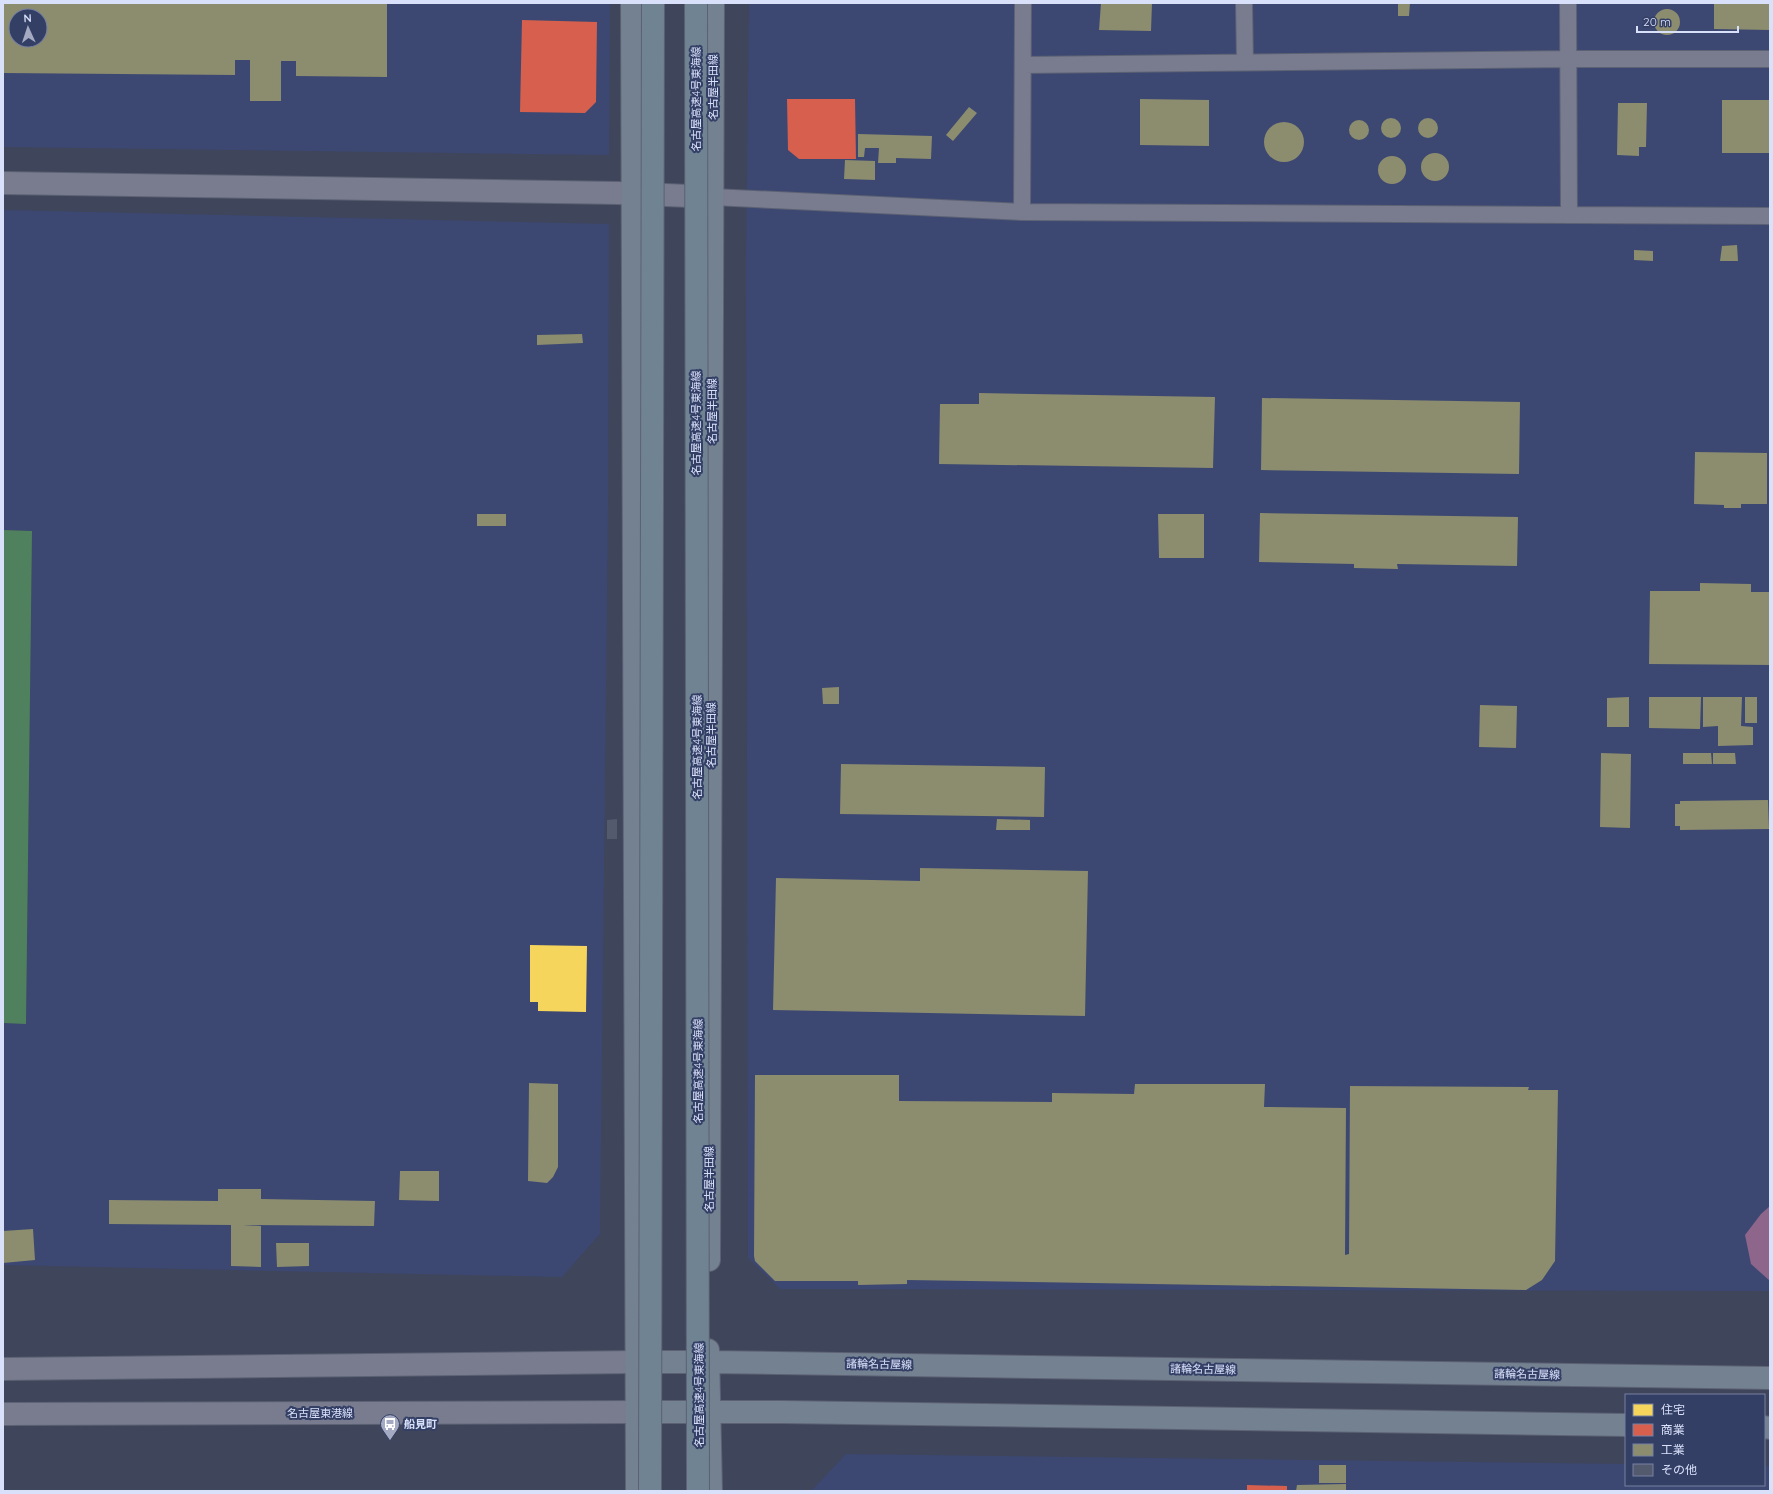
<svg xmlns="http://www.w3.org/2000/svg" width="1773" height="1494" viewBox="0 0 1773 1494" font-family="Quicksand,'Noto Sans JP',sans-serif">
<rect width="100%" height="100%" fill="#3f455b"/>
<path fill="#3c4872" fill-rule="evenodd" d="M3,3H610L609,155L3,147ZM16,16H40V40H16Z
M749,3H1770V1291L780,1289L748,1258L746,259Z
M3,210L609,224L608,507L600,1234L562,1277L3,1265V1023L26,1024L32,531L3,530Z
M846,1454L1626,1464V1485H1764V1466H1770V1491H811Z"/>
<path fill="#8e668c" d="M1770,1206V1281L1751,1264L1745,1235L1761,1214Z"/>
<path fill="#50815f" d="M3,530L32,531L26,1024L3,1023Z"/>
<path fill="#f6d55c" d="M530,945L587,946L586,1012L538,1011V1002H530Z"/>
<path fill="#d6604d" d="M522,20L597,22L596,102L585,113L520,112Z
M787,99H855L856,159H799L788,150Z
M1247,1485L1287,1486V1491H1247Z"/>
<path fill="#8c8c6e" fill-rule="evenodd" d="M3,3H387V77L296,76V61H281V101H250V60H235V75L3,73ZM16,16H40V40H16Z
M1101,3H1152L1151,31L1099,30Z
M1398,3H1410L1409,16H1398Z
M1714,3H1770V30L1714,29Z
M1654 22a13 13 0 1 1 26 0a13 13 0 1 1-26 0Z
M1140,99L1209,100V146L1140,145Z
M1722,100H1770V153H1722Z
M1618,103H1647L1646,147H1639V156L1617,155Z
M969,107L977,113L953,141L946,135Z
M1381 128a10 10 0 1 1 20 0a10 10 0 1 1-20 0Z
M1418 128a10 10 0 1 1 20 0a10 10 0 1 1-20 0Z
M1349 130a10 10 0 1 1 20 0a10 10 0 1 1-20 0Z
M1264 142a20 20 0 1 1 40 0a20 20 0 1 1-40 0Z
M858,134L932,136L931,159L896,158V163H878L879,148H865L864,157H858Z
M1421 167a14 14 0 1 1 28 0a14 14 0 1 1-28 0Z
M1378 170a14 14 0 1 1 28 0a14 14 0 1 1-28 0Z
M845,160L875,161V180L844,179Z
M1737,245L1738,261H1720L1722,246Z
M1634,250L1653,251V261L1634,260Z
M582,334L583,343L537,345V335Z
M979,393L1215,397L1213,468L939,464L940,404H979Z
M1262,398L1520,402L1519,474L1261,470Z
M1695,452L1767,453V504H1741V508H1724V505L1694,504Z
M1260,513L1518,517L1517,566L1397,564L1398,569L1354,568V564L1259,562Z
M477,514H506V526H477Z
M1158,514H1204V558H1159Z
M1700,583L1751,584V592H1770V665L1649,664L1650,591H1700Z
M839,687V704H823L822,688Z
M1629,697V727H1607V698Z
M1649,697H1701L1700,729L1649,728Z
M1703,697H1742L1741,726L1753,727V745L1718,746V726L1703,727Z
M1745,697H1757V723H1745Z
M1480,705L1517,706L1516,748L1479,747Z
M1601,753L1631,754L1630,828L1600,827Z
M1683,753H1711L1712,764H1683Z
M1713,753H1735L1736,764H1713Z
M841,764L1045,767L1044,817L840,814Z
M1768,800L1769,829L1680,830V826H1675V804H1680V801Z
M997,819L1030,820V830H996Z
M920,868L1088,871L1085,1016L773,1010L776,878L920,881Z
M755,1075H899V1101L1052,1102V1093L1134,1094L1135,1084H1265L1264,1107L1346,1108L1345,1255L1349,1254L1350,1086L1529,1087L1528,1090H1558L1555,1261L1542,1280L1526,1290L907,1280V1284L858,1285V1281H775L755,1261L754,1256Z
M529,1083L558,1084V1167L553,1177L547,1183L528,1181Z
M400,1171H439V1201L399,1200Z
M218,1189H261V1199L375,1201L374,1226L243,1225L261,1226V1267L231,1266V1225L109,1224V1200L218,1201Z
M33,1229L35,1260L3,1263V1231Z
M276,1243H309V1266L277,1267Z
M1319,1465H1346V1483H1319Z
M1346,1484V1491H1296L1297,1485Z"/>
<path fill="#545a6e" d="M617,819V839H607V820Z"/>
<g fill="none" stroke-linecap="round" stroke-linejoin="round">
<g stroke="#5c6173" stroke-width="18">
<path id="lane" d="M1244,3L1245,62
M1568,3L1569,215
M1023,65L1568,59H1770
M713,197L1022,212L1770,216
M1022,212L1023,3"/>
</g>
<g stroke="#5c6173" stroke-width="24">
<path id="secondary" d="M3,183L618,193L713,197
M3,1369L636,1362
M3,1414L637,1412"/>
</g>
<g stroke="#5c6173" stroke-width="24">
<path id="primary" d="M632,3L637,1491
M709,1260L713,3
M708,1350L711,1491
M636,1362H708L1770,1378
M637,1412H783L1626,1425
M1764,1427L1770,1428"/>
</g>
<use href="#lane" stroke="#787c8e" stroke-width="16"/>
<use href="#secondary" stroke="#787c8e" stroke-width="22"/>
<use href="#primary" stroke="#738191" stroke-width="22"/>
<g stroke="#5c6173" stroke-width="24" stroke-linecap="butt">
<path id="highway-bridge" d="M696,3L698,1491
M650,1491L653,3"/>
</g>
<use href="#highway-bridge" stroke="#6f8392" stroke-width="22"/>
</g>
<defs>
<g id="bus-pin" transform="scale(1)"><path d="M0 17L-7.5 6A9.5 9.5 0 1 1 7.5 6Z" fill="#a3aac2" stroke="#343f66"/><path d="M-5-6H5V4H4V6H2V4H-2V6H-4V4H-5ZM-3.5-4V0h7V-4ZM-3.5 1.2v1.5H-2V1.2ZM2 1.2v1.5H3.5V1.2Z" fill="#fff"/></g>
</defs>
<g fill-rule="evenodd">
<use href="#bus-pin" x="390" y="1424"/>
</g>
<g text-anchor="middle" stroke-width="4" stroke-linejoin="round" paint-order="stroke">
<g font-size="11" fill="#d9e1fa" stroke="#343f66">
<text transform="translate(713 87) rotate(-90)" y="4">名古屋半田線</text>
<text transform="translate(696 99) rotate(-90)" y="4">名古屋高速4号東海線</text>
<text transform="translate(712 411) rotate(-90)" y="4">名古屋半田線</text>
<text transform="translate(696 423) rotate(-90)" y="4">名古屋高速4号東海線</text>
<text transform="translate(711 735) rotate(-90)" y="4">名古屋半田線</text>
<text transform="translate(697 747) rotate(-90)" y="4">名古屋高速4号東海線</text>
<text transform="translate(698 1071) rotate(-90)" y="4">名古屋高速4号東海線</text>
<text transform="translate(709 1179) rotate(-90)" y="4">名古屋半田線</text>
<text transform="translate(879 1364) rotate(1)" y="4">諸輪名古屋線</text>
<text transform="translate(1203 1369) rotate(1)" y="4">諸輪名古屋線</text>
<text transform="translate(1527 1374) rotate(1)" y="4">諸輪名古屋線</text>
<text transform="translate(699 1395) rotate(-90)" y="4">名古屋高速4号東海線</text>
<text x="320" y="1417">名古屋東港線</text>
</g>
<g font-size="11" font-weight="bold" fill="#d9e1fa" stroke="#343f66" text-anchor="start">
<text x="404" y="1428">船見町</text>
</g>
</g>
<rect width="1773" height="1494" fill="none" stroke="#d9e1fa" stroke-width="8"/>
<rect x="1625" y="1394" width="140" height="92" fill="#343f66" stroke="#7680a1"/>
<rect x="1633" y="1404" width="20" height="12" fill="#f6d55c" stroke="#7680a1"/>
<text x="1661" y="1414" font-size="12" fill="#d9e1fa">住宅</text>
<rect x="1633" y="1424" width="20" height="12" fill="#d6604d" stroke="#7680a1"/>
<text x="1661" y="1434" font-size="12" fill="#d9e1fa">商業</text>
<rect x="1633" y="1444" width="20" height="12" fill="#8c8c6e" stroke="#7680a1"/>
<text x="1661" y="1454" font-size="12" fill="#d9e1fa">工業</text>
<rect x="1633" y="1464" width="20" height="12" fill="#545a6e" stroke="#7680a1"/>
<text x="1661" y="1474" font-size="12" fill="#d9e1fa">その他</text>
<g transform="translate(28 28) rotate(357)"><circle r="19" fill="#343f66" stroke="#7680a1"/>
<path d="M0-3L7 15L0 10L-7 15Z" fill="#a3aac2"/>
<text y="-6" font-size="11" font-weight="bold" text-anchor="middle" fill="#d9e1fa">N</text>
</g>
<path d="M1637 26v6h101v-6" fill="none" stroke="#d9e1fa" stroke-width="2"/>
<text x="1643" y="26" font-size="12" fill="#d9e1fa" stroke="#343f66" stroke-width="3" paint-order="stroke">20 m</text>
</svg>
